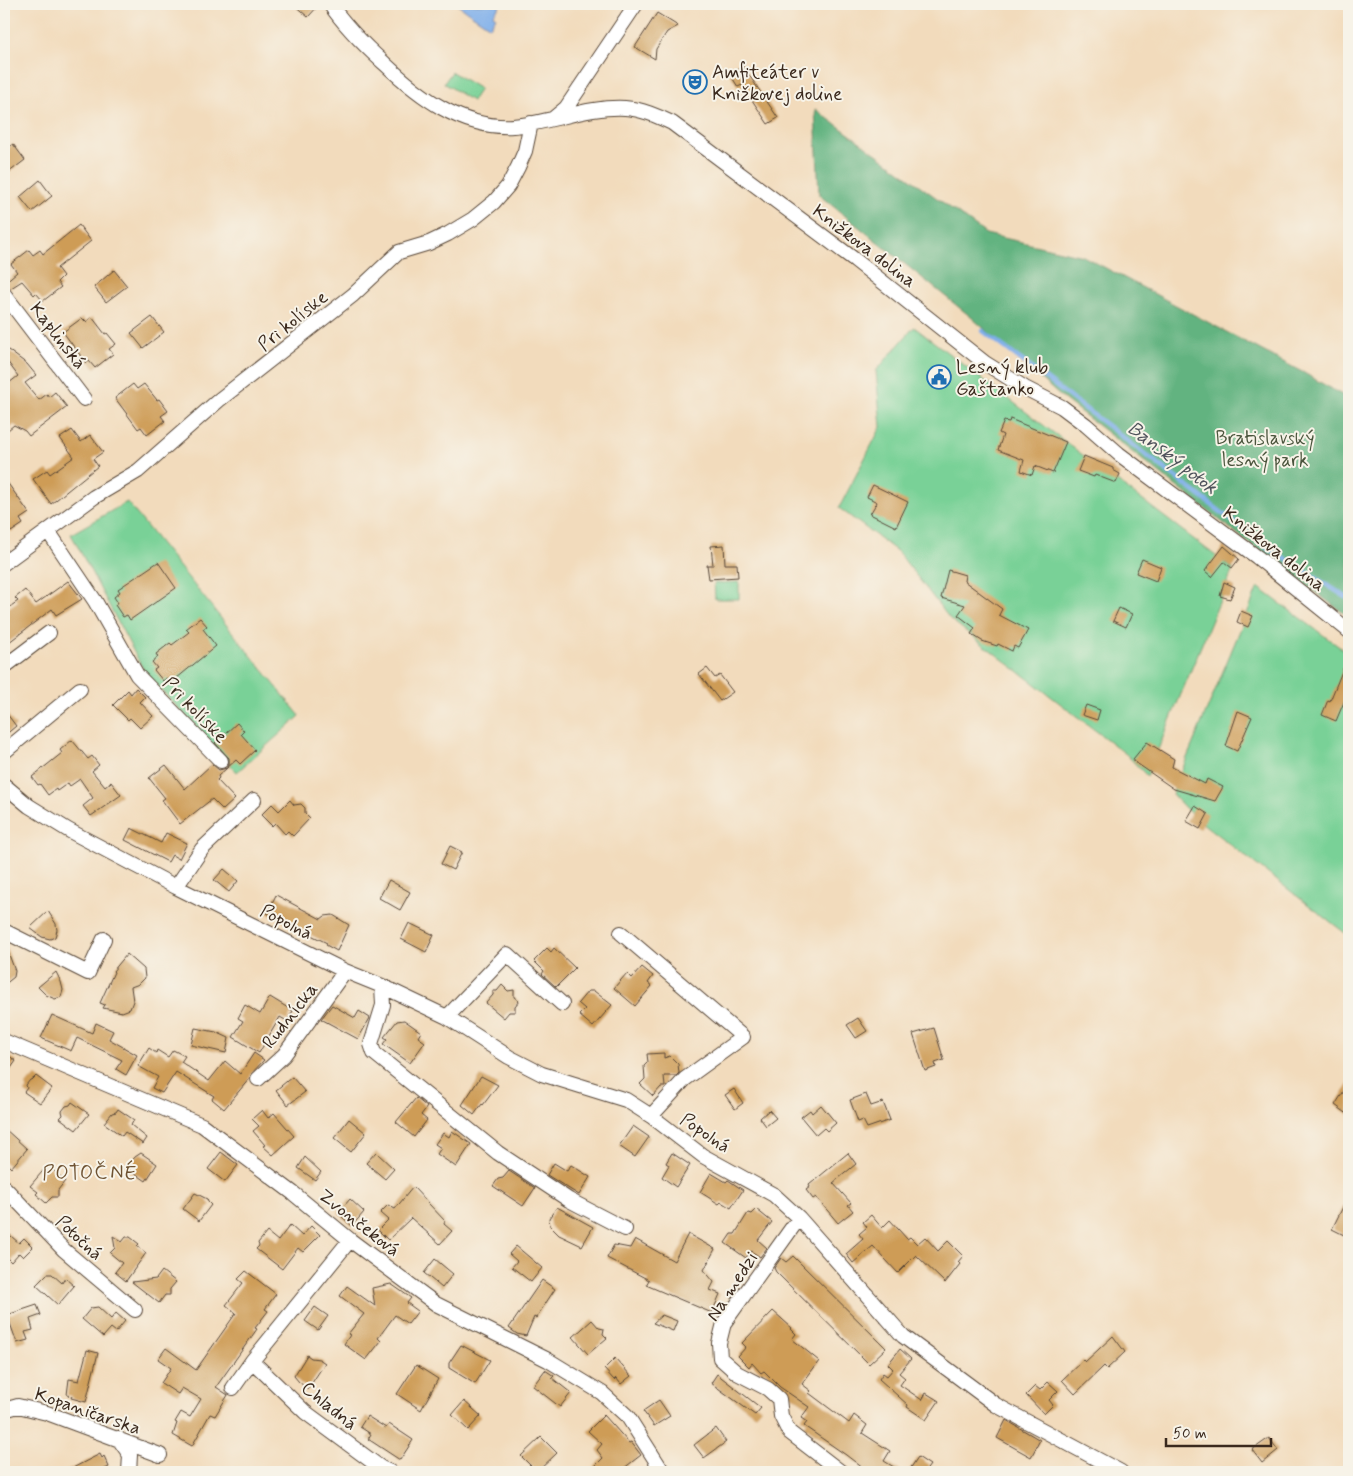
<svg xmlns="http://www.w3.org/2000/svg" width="1353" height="1476" viewBox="0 0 1353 1476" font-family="Mynerve,sans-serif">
<rect width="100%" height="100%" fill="#f7f3e8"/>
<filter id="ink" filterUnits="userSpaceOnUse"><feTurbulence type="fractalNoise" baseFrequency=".02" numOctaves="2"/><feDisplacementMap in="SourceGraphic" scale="10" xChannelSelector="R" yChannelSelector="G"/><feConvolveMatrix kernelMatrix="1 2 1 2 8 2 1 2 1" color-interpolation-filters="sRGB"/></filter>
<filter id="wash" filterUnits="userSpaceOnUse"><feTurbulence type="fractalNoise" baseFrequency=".0096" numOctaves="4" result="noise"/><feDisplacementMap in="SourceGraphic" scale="20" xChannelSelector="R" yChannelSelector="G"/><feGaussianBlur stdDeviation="1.12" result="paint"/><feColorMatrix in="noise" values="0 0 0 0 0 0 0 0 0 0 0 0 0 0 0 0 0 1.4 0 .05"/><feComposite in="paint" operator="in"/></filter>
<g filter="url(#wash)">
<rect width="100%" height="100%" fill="#f2dbbc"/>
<path fill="#79d197" stroke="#5a7e5a" d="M452,72L480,89L472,101L444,83Z
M914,327L1233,569L1147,776L1126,754L950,619L898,552L839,508L881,427L876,371Z
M127,502L300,716L237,772L144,671L71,534Z
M739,582V599H715L714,583Z
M1258,587L1349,654V936L1193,816L1172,794Z"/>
<path fill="#62b380" stroke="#4e6e4f" d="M815,109L986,234L1083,256L1304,373L1349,399V617L1262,553L1060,396L971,317L819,195Z"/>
<path fill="#7fafea" stroke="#5d6c84" d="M456,4H501L493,15L496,17L490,27Z"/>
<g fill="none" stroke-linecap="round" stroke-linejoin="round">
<path stroke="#7fafea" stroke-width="4.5" d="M983,331L1267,547L1349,599"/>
</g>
<g id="blocks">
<path fill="#ce9c57" d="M293,4H320L308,17Z
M657,13L678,26L667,32L656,49L655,59L635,47Z
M743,66L778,118L768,124L742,85L738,87L730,74Z
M13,144L25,160L4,176V151Z
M40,180L52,196L32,212L20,197Z
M79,225L91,241L57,268L63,276L57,282L61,287L43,301L36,293L34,295L22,281L11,288L4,285V283L17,272L11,264L29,250L33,255L40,250L43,254Z
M114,270L127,286L106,302L94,287Z
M92,317L105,334L107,333L116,344L109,349L113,354L95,368L89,361L86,363L63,332L82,318L86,322Z
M152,317L164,332L143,348L131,333Z
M4,347L27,364L36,375L25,383L39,400L47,394L49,397L55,392L67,407L29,436L25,431L14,425L8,430L4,425V387L18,376L4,357Z
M938,370L950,375L945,385L933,379Z
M133,384L137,389L144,384L157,400L159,399L168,411L161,416L165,421L147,435L141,427L138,429L115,398Z
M1010,419L1066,442L1053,473L1035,466L1032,475L1021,471L1024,460L998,450L1003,435L999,433L1004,421L1009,422Z
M72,430L81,442L90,435L103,452L93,459L98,466L51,504L33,479L47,470L50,474L74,457L60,438Z
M1084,456L1113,468V470L1120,474L1116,483L1095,475L1094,477L1078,471Z
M4,478L29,513L20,519L23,524L11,532L4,522Z
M873,485L908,502L896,527L870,514L877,502L867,497Z
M724,545L725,564H737L738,577L709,579L707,565H713L711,546Z
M1224,546L1239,559L1232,568L1224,562L1212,577L1205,571Z
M1142,559L1161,567L1156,581L1136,573Z
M158,562L176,588L130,620L127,615L123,617L115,605L118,603L114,597L120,592L118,589Z
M948,570L965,575L964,581L1002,609L999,615L1028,630L1018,648L1014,646L1012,651L998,644L997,646L982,641L971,634L975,628L958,615L965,605L941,598Z
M68,581L82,599L56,615L52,609L4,646V611L18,601L15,598L25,590L36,604Z
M1224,582L1235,587L1230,599L1220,596Z
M1119,608L1132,614L1126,627L1113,621Z
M1241,611L1253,616L1248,627L1237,622Z
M200,618L207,626L203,629L216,646L171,683L167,678L163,681L154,670L157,668L152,662L158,657L156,654L170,643L172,645L189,632L186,629Z
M1349,654V690L1336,721L1322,715L1328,700L1330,701Z
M707,668L715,678L720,675L733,692L720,701L699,674Z
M136,688L145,697L140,702L153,716L140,728L130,718L128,720L113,705L128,690L131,694Z
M1086,705L1100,710L1097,720L1082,715Z
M4,710L16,726L4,736Z
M1238,711L1252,717L1237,751L1226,746Z
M237,723L244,731L241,734L255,750L240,764L236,760L218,776L219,778L217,780L235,799L223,810L212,799L180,824L162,800L165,798L149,778L166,765L185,789L212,764L219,770L227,768L229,764V758L215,743Z
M72,740L88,759L92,756L99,765L92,771L105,787L111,782L121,795L91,816L83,806L93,798L80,779L70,786L68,783L57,791L56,789L48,795L40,784L38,785L32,777L62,753L60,750Z
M1147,742L1174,759L1172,767L1205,784L1207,779L1223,787L1215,801L1174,789L1135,762L1133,759Z
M290,800L294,805L301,804L305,808V813L310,818L293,836L288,831L285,834L275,823L272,826L261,815L272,804L279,811Z
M1195,806L1208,814L1200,829L1186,821Z
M131,828L161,843L166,833L187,843L179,859L172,855L168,862L125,840Z
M450,846L462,852L453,870L441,864Z
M224,869L238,881L229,892L214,880Z
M389,880L410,892L400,910L379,898Z
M276,895L321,919L325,916L333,915L349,925L337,951L326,945L327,943L267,913Z
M48,911L56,924L57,930L55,937L50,939L42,937L30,928Z
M409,923L434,935L426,952L401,939Z
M4,941L15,971L14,977L4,985Z
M547,948L551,952L554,948L575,968L556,987L542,974L544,971L534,961Z
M127,954L144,969L145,978L139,984L131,987L133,1001L130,1009L122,1012L103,1008L105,1005L100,1003L114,972L113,971Z
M642,967L653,976L648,983L652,986L635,1006L614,988L627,973L632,978Z
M56,972L61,982L63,990L61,997L55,999L46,995L38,987Z
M502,985L508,991L514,990V997L519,1001L515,1006V1012H509L504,1018L486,1003L493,995V991H497Z
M588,991H594L612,1005L593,1027L579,1015L585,1009L578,1003Z
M270,997L293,1011L287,1021L280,1017L259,1053L233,1037L243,1021L238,1018L245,1005L260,1014Z
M332,1005L355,1018L359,1011L370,1018L358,1039L321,1019Z
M52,1015L92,1033L96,1023L113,1031L109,1039L137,1055L126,1075L116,1069L122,1060L77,1038L71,1051L41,1038Z
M858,1018L867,1031L856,1038L847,1025Z
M404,1020L421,1032L418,1037L425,1042L410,1063L383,1044L387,1039L384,1037L397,1021Z
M195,1028L216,1032L229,1038L226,1053L191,1045Z
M934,1028L944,1060L935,1063L936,1067L925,1071L913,1034Z
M149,1048L156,1053L157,1050L168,1057L173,1050L185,1056L181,1062L209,1081L225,1061L240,1074L254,1053L264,1060L252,1073L250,1078L224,1109L212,1099L214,1096L176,1072L162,1093L152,1088L158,1077L138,1066Z
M4,1052L16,1061L4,1078Z
M664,1053V1058L670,1056L678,1064L679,1073L676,1076H664L665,1087H661L653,1096L640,1084L645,1079L644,1066L648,1062L647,1054Z
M36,1076L52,1088L40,1103L24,1092L27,1088L26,1085L30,1080L33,1079Z
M481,1076L498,1085L483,1105L482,1104L474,1115L462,1105Z
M292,1077L305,1092L288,1105L276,1090Z
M1349,1083V1115L1335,1105Z
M734,1089L743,1103L735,1109L725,1095Z
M866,1094L871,1106L883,1102L890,1120L867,1128L863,1120L858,1122L850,1100Z
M416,1098L427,1107L421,1115L427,1120L414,1137L396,1122Z
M72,1102L89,1114L76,1130L60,1118L63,1115L62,1111L66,1106L70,1105Z
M821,1105L836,1123L827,1131L824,1128L816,1135L801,1117L810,1110L812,1113Z
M118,1109L134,1120L131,1125L147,1138L143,1144L125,1132L122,1136L104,1123L112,1113L116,1112Z
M262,1110L268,1118L274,1113L294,1136L273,1155L263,1146L265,1145L253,1131L259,1126L252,1119Z
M769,1110L776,1118L766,1126L760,1118Z
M349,1119L366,1133L351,1152L334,1138Z
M633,1126L649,1137L635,1157L619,1146Z
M4,1128L27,1149L11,1168L4,1161Z
M452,1131L471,1144L456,1167L437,1154L441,1148L435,1144L443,1133L449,1137Z
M221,1152L238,1165L225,1182L208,1169Z
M376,1152L394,1169L385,1179L366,1163Z
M141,1153L157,1164L146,1181L129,1169L132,1166L131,1162L135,1157Z
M672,1153L690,1165L676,1187L662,1177L669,1165L666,1163Z
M848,1153L856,1164L833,1183L851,1203L848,1205L853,1211L838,1223L816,1197L813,1199L806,1190L810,1187L809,1185Z
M305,1157L321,1172L315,1180L298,1168Z
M554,1163L567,1171L571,1165L590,1177L579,1195L547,1175Z
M48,1165L65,1181L58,1190V1197H52L46,1203L36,1194L38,1192L30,1186Z
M509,1171L535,1188L523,1206L493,1186L498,1179L503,1178Z
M711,1173L726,1182L728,1180L743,1190L731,1208L721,1202L719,1204L700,1192Z
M413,1187L445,1221L444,1224L452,1231L440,1244L411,1218L388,1240L378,1230L388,1220L380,1213L388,1205L395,1209Z
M195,1193L207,1199L208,1202L211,1205L199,1221L183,1209Z
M1349,1195V1225L1344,1235L1332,1229Z
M350,1199L364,1212L352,1226L338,1213Z
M557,1207L593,1227L582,1246L559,1235L550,1226L549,1218Z
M756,1209L772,1222L758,1240L767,1248L760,1257L751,1251L746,1258L725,1243L731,1234H735L748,1213L751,1214Z
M871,1215L882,1228L890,1220L907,1239L910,1237L917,1244L925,1237L938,1251L948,1241L963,1256L958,1262L960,1264L945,1283L916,1255L898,1273L873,1246L853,1263L846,1254L863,1239L859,1234L867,1227L863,1222Z
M290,1225L302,1236L311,1226L320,1235L303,1252L298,1248L282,1269L256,1249L259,1246L258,1243L267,1232L278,1241Z
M4,1230L19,1243L24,1238L33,1247L23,1257L19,1253L11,1262L4,1255Z
M688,1234L715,1249L704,1270L714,1282L710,1290L720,1294L712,1313L646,1285L649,1280L607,1258L614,1245L630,1248L635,1239L674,1261Z
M113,1236L122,1242L126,1237H130L139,1244L137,1246L146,1253L126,1281L115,1272L122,1263L110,1253L115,1248Z
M516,1246L542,1268L531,1282L512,1267L517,1261L509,1254Z
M793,1256L886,1348L869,1364L776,1272L774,1268L781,1258L786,1262Z
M435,1259L453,1274L442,1288L424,1273Z
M162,1271L176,1282L170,1289V1295H165L159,1303L132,1282L156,1279Z
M246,1271L276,1294L265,1309L268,1311L255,1328L257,1329L216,1387L228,1395L215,1416L210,1414L192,1446L173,1435L177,1423L175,1422L181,1412L190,1417L201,1399L182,1388L178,1394L161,1383L171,1368L158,1359L166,1348L196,1370L236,1313L226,1305L243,1283L238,1279Z
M47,1274H52L62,1283L65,1278L74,1286L58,1305L36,1285Z
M542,1280L555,1289L536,1318L534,1317L526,1336L517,1334L509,1328Z
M391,1284L411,1298L407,1303L418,1311L408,1324L395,1315L378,1338L381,1341L366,1360L344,1344L350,1335L348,1334L364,1314L340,1296L347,1286L375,1306L372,1288Z
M37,1305L41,1315L30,1319L33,1330L25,1332L28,1340L17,1343L7,1315Z
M98,1307L111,1319L116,1313L125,1321L116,1332L111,1328L103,1337L82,1319L91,1308Z
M315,1307L328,1316L318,1330L305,1321Z
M773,1311L792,1328L791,1329L796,1334L792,1339L819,1361L802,1384L811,1391L809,1393L849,1423L854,1415L867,1425L862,1433L890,1451L884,1461L902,1472H868L846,1455L804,1426L807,1422L801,1418L809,1407L780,1387L764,1371L761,1373L752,1363L749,1367L738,1356L746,1347L742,1343Z
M662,1315L677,1321L673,1331L653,1323Z
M592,1320L599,1328L604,1329L603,1334L607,1338L588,1354L573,1337Z
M1113,1336L1125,1352L1107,1369L1104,1366L1075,1394L1062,1380L1083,1360L1085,1362Z
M461,1345L490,1360L475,1384L449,1368V1363Z
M900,1349L911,1359L899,1373L905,1378L900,1385L922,1400L926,1393L939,1401L926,1420L907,1407L908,1405L879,1379L883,1373L887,1376L893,1369L888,1364Z
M87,1350L98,1353L86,1402L71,1398L72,1396L67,1395L69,1379L79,1381Z
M307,1355L311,1358L319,1359L325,1363L308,1389L299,1382L294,1376Z
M615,1358L631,1376L621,1384L616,1378L614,1380L604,1369Z
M416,1365L438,1379L421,1410L397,1394Z
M545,1370L554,1376L552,1378L571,1393L560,1407L533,1386Z
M717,1374L761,1408L755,1415L711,1383Z
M1048,1382L1058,1391L1049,1400L1053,1405L1044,1414L1026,1395L1035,1386L1040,1390Z
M659,1400L670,1416L654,1426L643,1411Z
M464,1401L481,1416L468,1430L452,1415Z
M604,1415L629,1443L631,1442L641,1455L619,1472H589L603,1458L597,1450L602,1444L588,1431Z
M367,1416L386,1428L389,1424L413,1440L400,1460L368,1439L371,1434L360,1427Z
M1006,1420L1040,1440L1031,1457L997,1438Z
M716,1428L726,1442L704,1458L694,1445Z
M541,1437L557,1453L537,1472L521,1456Z
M1269,1438L1278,1450L1262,1463L1252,1450Z
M100,1454L102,1458L104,1456L109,1467L99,1472H65Z
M918,1457L930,1465L925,1472H908Z"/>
</g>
</g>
<g filter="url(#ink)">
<use href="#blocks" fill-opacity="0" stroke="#564536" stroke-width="1"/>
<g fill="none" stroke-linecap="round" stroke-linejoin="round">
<g stroke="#564536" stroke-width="16">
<path id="street" d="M330,4C345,26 364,45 384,63C419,96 461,129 513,126C551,123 587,106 625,108C642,109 657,116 672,123L855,260L985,363L1025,388L1062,407L1086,425L1119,454L1257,557L1349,631
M554,118L566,108L636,4
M4,294L84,399
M48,531L95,601L137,675L221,761
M4,563L94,497L138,471L219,400L353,295L399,252L429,243L448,234L473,219L494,202L508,186L518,167L525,151L531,123
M4,667L49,633
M4,752L80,689
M4,785L29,806L68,830L176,887L345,971L382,986L447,1017L509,1057L542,1074L626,1100L651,1116L703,1156L774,1195L799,1218L903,1336L996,1405L1121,1472
M176,887L202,849L254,800
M4,931L88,973L104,939
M621,933L743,1037L685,1079L651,1116
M382,986L383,1005L371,1044L374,1053L498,1153L569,1200L625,1229
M447,1017L507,954L562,1004
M4,1041L202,1125L293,1193L350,1240L436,1304L548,1360L602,1393L628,1417L663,1472
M258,1079L284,1055L345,971
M4,1187L64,1250L135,1310
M799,1218L724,1323L719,1343L720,1358L737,1373L768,1389L779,1399L781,1416L789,1432L841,1472
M252,1361L305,1412L381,1468L390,1472
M233,1388L252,1361L350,1240
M4,1410L18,1406L47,1413L160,1455
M118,1438L130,1455L129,1472"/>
</g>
<use href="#street" stroke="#fff" stroke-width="14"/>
</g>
</g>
<defs>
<g id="theatre-ring" transform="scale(1.25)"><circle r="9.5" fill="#f7f3e8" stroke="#1f6fb2" stroke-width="1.5"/><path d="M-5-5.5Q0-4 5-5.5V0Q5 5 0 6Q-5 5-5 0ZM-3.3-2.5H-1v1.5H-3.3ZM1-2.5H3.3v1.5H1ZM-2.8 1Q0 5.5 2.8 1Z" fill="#1f6fb2"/></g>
<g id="civic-ring" transform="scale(1.25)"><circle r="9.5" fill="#f7f3e8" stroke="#1f6fb2" stroke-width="1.5"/><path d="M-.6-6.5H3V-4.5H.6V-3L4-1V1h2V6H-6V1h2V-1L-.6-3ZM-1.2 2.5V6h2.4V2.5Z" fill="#1f6fb2"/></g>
</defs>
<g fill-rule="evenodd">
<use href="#theatre-ring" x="695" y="82"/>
<use href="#civic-ring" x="939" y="377"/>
</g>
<g text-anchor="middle" stroke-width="4" stroke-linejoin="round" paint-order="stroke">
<g font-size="19" fill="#3b2a1e" stroke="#f7f3e8" text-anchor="start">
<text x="712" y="78">Amfiteáter v<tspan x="712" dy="22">Knižkovej doline</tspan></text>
<text x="956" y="373">Lesný klub<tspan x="956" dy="22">Gaštanko</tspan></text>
</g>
<g font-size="19" fill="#3b2a1e" stroke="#f7f3e8">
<text transform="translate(865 245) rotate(37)" y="7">Knižkova dolina</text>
<text transform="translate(292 320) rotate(-39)" y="7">Pri kolíske</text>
<text transform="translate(59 335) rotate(52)" y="7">Kaplinská</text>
<text transform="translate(1275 548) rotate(38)" y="7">Knižkova dolina</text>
<text transform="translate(196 709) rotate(46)" y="7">Pri kolíske</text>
<text transform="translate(287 921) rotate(27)" y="7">Popolná</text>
<text transform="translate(289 1015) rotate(-52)" y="7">Rudnícka</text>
<text transform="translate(706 1132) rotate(34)" y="7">Popolná</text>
<text transform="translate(360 1222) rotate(38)" y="7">Zvončeková</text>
<text transform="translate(80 1237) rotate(43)" y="7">Potočná</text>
<text transform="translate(731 1286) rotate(-57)" y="7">Na medzi</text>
<text transform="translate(330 1405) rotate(39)" y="7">Chladná</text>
<text transform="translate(88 1410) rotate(19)" y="7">Kopaničarska</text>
</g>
<g font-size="19" fill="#4a543c" stroke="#f7f3e8">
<text x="1265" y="444">Bratislavský<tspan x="1265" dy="22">lesný park</tspan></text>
</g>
<g font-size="20" font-style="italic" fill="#4f525b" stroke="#f7f3e8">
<text transform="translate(1173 457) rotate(37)" y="7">Banský potok</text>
</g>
<g font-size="20" letter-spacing="1" fill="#6e5232" stroke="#f7f3e8">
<text x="90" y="1179">POTOČNÉ</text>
</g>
</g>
<rect width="1353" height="1476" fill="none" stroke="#f7f3e8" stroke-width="20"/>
<path d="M1166 1438v8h105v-8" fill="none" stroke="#3b2a1e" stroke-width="2.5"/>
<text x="1173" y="1438" font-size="15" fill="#3b2a1e" stroke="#f7f3e8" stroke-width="4" paint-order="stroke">50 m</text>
</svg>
